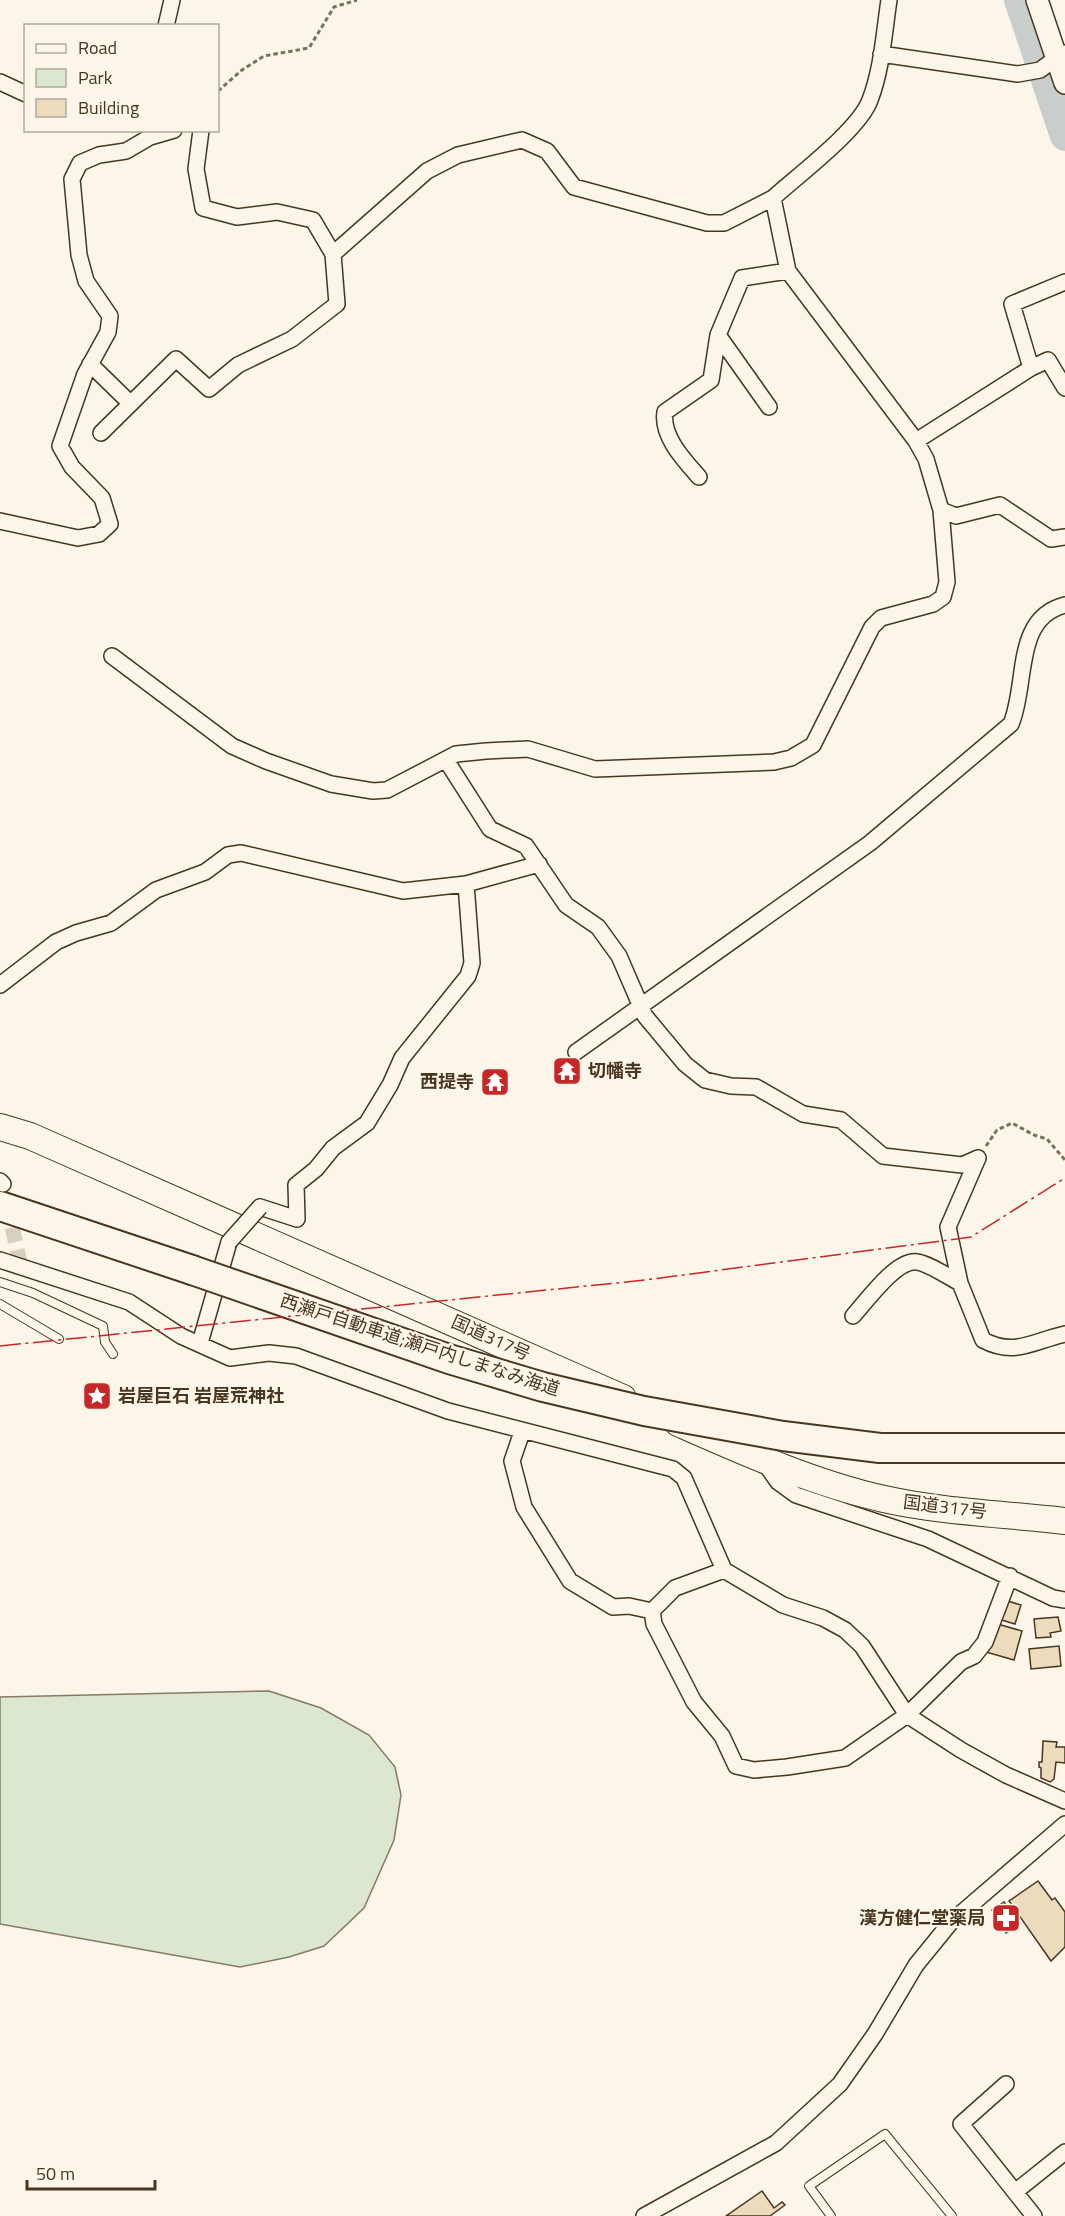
<svg xmlns="http://www.w3.org/2000/svg" width="1065" height="2216" viewBox="0 0 1065 2216" font-family="'Titillium Web','Noto Sans JP',sans-serif">
<rect width="100%" height="100%" fill="#fbf6e9"/>
<path fill="#dce7d0" stroke="#887966" stroke-width="1.5" d="M269,1691L321,1708L369,1735L395,1767L401,1795L394,1840L364,1908L324,1946L289,1957L240,1967L0,1924V1697Z"/>
<g fill="none" stroke-linecap="round" stroke-linejoin="round">
<path stroke="#c9cecd" stroke-width="30" d="M1019,0L1065,136"/>
</g>
<path fill="#ecdcbc" stroke="#4a3520" stroke-width="1.5" d="M1001,1599L1021,1605L1015,1624L995,1618Z
M1058,1617L1061,1631L1050,1633L1051,1637L1036,1638L1034,1619Z
M994,1623L1022,1631L1014,1660L986,1652Z
M1059,1646L1061,1666L1031,1669L1029,1649Z
M1043,1741L1057,1742L1056,1747H1065V1763L1056,1762L1054,1779L1050,1782L1041,1778V1768L1039,1767V1762H1042Z
M1038,1881L1052,1900L1055,1898L1065,1912V1947L1051,1961L1009,1901Z
M1004,1902L1019,1925L1006,1933L992,1910Z
M762,2191L774,2208L782,2202L785,2205L770,2216H726Z"/>
<g fill="none" stroke-linecap="round" stroke-linejoin="round">
<path stroke="#d8cfc1" stroke-width="15" stroke-dasharray="15 8" stroke-linecap="butt" d="M7,1205L21,1266"/>
<g stroke="#4a3520" stroke-width="10">
<path id="service" d="M0,1282L33,1293L103,1326L105,1342L113,1354
M0,1304L59,1339
M831,2216L809,2186L885,2134L952,2216"/>
</g>
<g stroke="#4a3520" stroke-width="18">
<path id="minor" d="M889,0C884,33 882,69 870,100C859,130 797,176 773,198L788,271L916,441L926,459L941,510L956,516L1000,505L1051,539L1065,537
M166,26L172,0
M881,54L1018,74L1040,70L1063,53
M0,82L26,94
M201,130L196,169L203,208L237,217L277,212L313,220L333,254
M718,335L769,407
M90,364L130,403
M1031,368L1012,304L1065,282
M101,433L176,359L209,389L238,365L292,339L337,304L333,254L427,171L458,155L522,140L547,151L574,187L707,223H724L773,198
M916,441L1031,368L1048,360L1065,388
M699,477C684,460 661,436 665,412L711,380L718,335L742,278L788,271
M0,521L78,538L99,534L110,524L102,498L72,467L60,446L85,374L108,332L110,316L86,281L79,255L72,179L80,163L99,155L126,151L150,137L174,130
M112,656L232,746L266,761L331,784L373,791L387,790L456,754L486,751L528,749L595,769L774,762L791,758L813,745L872,627L881,618L933,604L943,597L947,582L941,510
M446,760L490,829L526,846L566,905L598,927L619,956L645,1016L685,1064L705,1080L731,1086L756,1087L803,1114L841,1120L883,1156L962,1165L978,1158
M0,985L56,942L76,933L111,923L156,890L205,872L228,855L241,853L403,891L466,884L539,864
M576,1052L870,843L1011,724C1028,684 1013,618 1065,605
M0,1181L3,1184
M260,1207L297,1219L296,1185L316,1169L333,1148L367,1123L390,1085L402,1058L468,976L472,963L466,884
M0,1260L129,1302L181,1336L230,1358L269,1353L296,1356L448,1411L673,1469L684,1478L724,1570L783,1605L823,1618L845,1630L862,1646L907,1715L961,1750L1006,1775L1065,1801
M960,1283L948,1227L978,1158
M853,1316C866,1302 896,1259 917,1262C928,1263 950,1278 960,1283L983,1340C1015,1357 1033,1341 1065,1334
M200,1343L229,1242
M522,1432L512,1461L524,1507L570,1581L613,1607L629,1606L652,1611
M764,1462L778,1482L796,1495L928,1539L1053,1598L1065,1600
M724,1570L675,1588L652,1611L654,1624L694,1702L722,1736L736,1766L754,1770L787,1767L845,1758L907,1715L961,1662L974,1656L985,1642L1010,1576
M1006,2084L961,2124L1034,2216
M1015,2192L1065,2152
M644,2216L776,2143L840,2084L875,2034L916,1965L951,1922L1065,1824"/>
</g>
<g stroke="#4a3520" stroke-width="24">
<path id="secondary" d="M1037,0L1065,83"/>
</g>
<g stroke="#4a3520" stroke-width="28">
<path id="trunk" d="M0,1127L30,1136L623,1398
M678,1423C744,1452 813,1483 884,1499C942,1512 1005,1514 1065,1521"/>
</g>
<g stroke="#4a3520" stroke-width="32">
<path id="motorway" d="M0,1206L192,1270"/>
</g>
<path stroke="#7f6f5c" stroke-width="3" stroke-dasharray="4.5 3" stroke-linecap="butt" d="M218,91L242,70L264,56L309,48L334,7L357,0
M986,1146L997,1130L1012,1123L1034,1135L1047,1139L1065,1160"/>
<use href="#service" stroke="#fbf6e9" stroke-width="8"/>
<use href="#minor" stroke="#fbf6e9" stroke-width="15"/>
<use href="#secondary" stroke="#fbf6e9" stroke-width="21"/>
<use href="#trunk" stroke="#fbf6e9" stroke-width="26"/>
<use href="#motorway" stroke="#fbf6e9" stroke-width="28"/>
<g stroke="#4a3520" stroke-width="18" stroke-linecap="butt">
<path id="minor-bridge" d="M229,1242L260,1207"/>
</g>
<g stroke="#4a3520" stroke-width="32" stroke-linecap="butt">
<path id="motorway-bridge" d="M192,1270L449,1359L543,1387L644,1411L783,1436L880,1448H1065"/>
</g>
<use href="#minor-bridge" stroke="#fbf6e9" stroke-width="15"/>
<use href="#motorway-bridge" stroke="#fbf6e9" stroke-width="28"/>
<path stroke="#c62828" stroke-width="1.5" stroke-dasharray="21 4.5 3 4.5" stroke-linecap="butt" d="M0,1346L645,1280L971,1237L1065,1178"/>
</g>
<defs>
<g id="temple-square" transform="scale(1.5)"><rect x="-9" y="-9" width="18" height="18" rx="4" fill="#c62828" stroke="#fbf6e9"/><path d="M0-6L5-2H3V0L6.5 2.5H4V6H1.5V3h-3V6H-4V2.5H-6.5L-3 0V-2H-5Z" fill="#fff"/></g>
<g id="sight-square" transform="scale(1.5)"><rect x="-9" y="-9" width="18" height="18" rx="4" fill="#c62828" stroke="#fbf6e9"/><path d="M0-6L1.8-2.2L6-1.7L2.9 1.2L3.7 5.4L0 3.3L-3.7 5.4L-2.9 1.2L-6-1.7L-1.8-2.2Z" fill="#fff"/></g>
<g id="pharmacy-square" transform="scale(1.5)"><rect x="-9" y="-9" width="18" height="18" rx="4" fill="#c62828" stroke="#fbf6e9"/><path d="M-2-6h4v4h4v4h-4v4h-4v-4h-4v-4h4Z" fill="#fff"/></g>
</defs>
<g fill-rule="evenodd">
<use href="#temple-square" x="567" y="1071"/>
<use href="#temple-square" x="495" y="1082"/>
<use href="#sight-square" x="97" y="1396"/>
<use href="#pharmacy-square" x="1006" y="1918"/>
</g>
<g text-anchor="middle" stroke-width="4.5" stroke-linejoin="round" paint-order="stroke">
<g font-size="18" font-weight="bold" fill="#4a3520" stroke="#fbf6e9" text-anchor="start">
<text x="588" y="1077">切幡寺</text>
<text x="474" y="1088" text-anchor="end">西提寺</text>
<text x="118" y="1402">岩屋巨石 岩屋荒神社</text>
<text x="985" y="1924" text-anchor="end">漢方健仁堂薬局</text>
</g>
<g font-size="18" fill="#4a3520" stroke="#fbf6e9">
<text transform="translate(491 1338) rotate(24)" y="6">国道317号</text>
<text transform="translate(420 1345) rotate(18)" y="6">西瀬戸自動車道;瀬戸内しまなみ海道</text>
<text transform="translate(945 1507) rotate(7)" y="6">国道317号</text>
</g>
</g>
<rect x="24" y="24" width="195" height="108" fill="#fbf6e9" stroke="#b4a999" stroke-width="1.5"/>
<rect x="36" y="44" width="30" height="9" fill="#fbf6e9" stroke="#b4a999" stroke-width="1.5"/>
<text x="78" y="54" font-size="18" fill="#4a3520">Road</text>
<rect x="36" y="69" width="30" height="18" fill="#dce7d0" stroke="#b4a999" stroke-width="1.5"/>
<text x="78" y="84" font-size="18" fill="#4a3520">Park</text>
<rect x="36" y="99" width="30" height="18" fill="#ecdcbc" stroke="#b4a999" stroke-width="1.5"/>
<text x="78" y="114" font-size="18" fill="#4a3520">Building</text>
<path d="M27 2180v9h128v-9" fill="none" stroke="#4a3520" stroke-width="3"/>
<text x="36" y="2180" font-size="18" fill="#4a3520" stroke="#fbf6e9" stroke-width="4.5" paint-order="stroke">50 m</text>
</svg>
